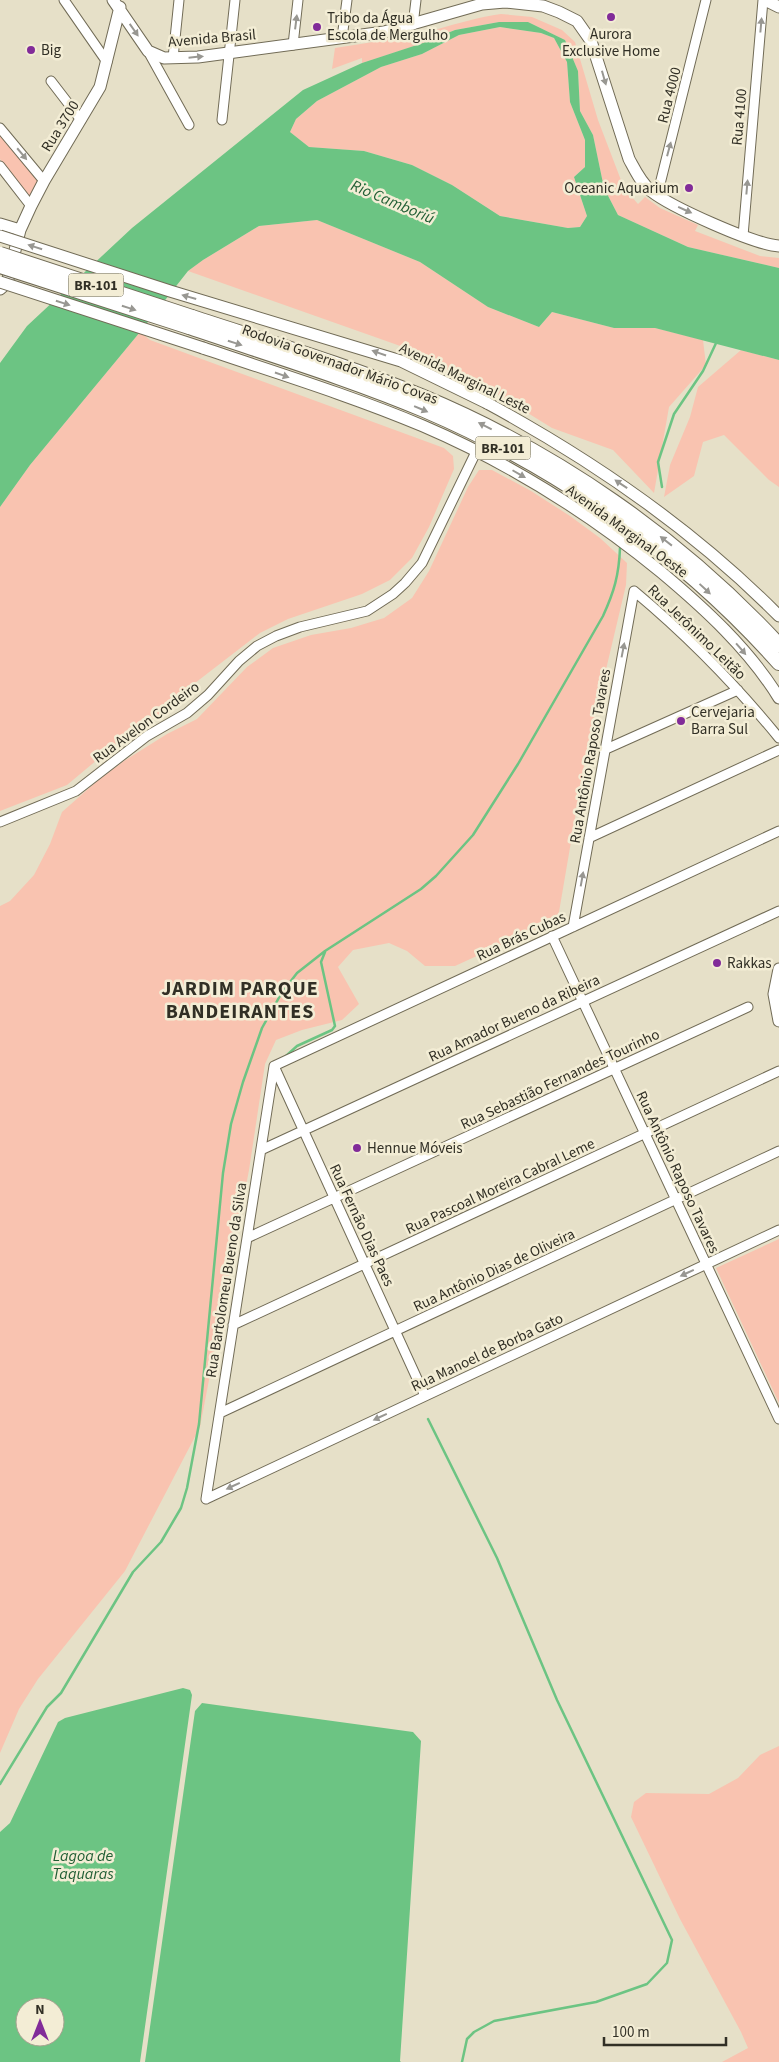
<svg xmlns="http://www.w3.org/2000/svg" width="779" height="2062" viewBox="0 0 779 2062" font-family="'Source Sans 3',sans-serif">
<rect width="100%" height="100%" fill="#e6e0c8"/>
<path fill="#f9c3b0" d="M501,14L532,17L562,30L575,42L598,120L624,188L638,204L645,197L660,208L698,225L695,231L760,256L779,258V268L688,247L618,215L604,188L593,135L580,111L578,71L565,40L528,22H499L455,30L424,43L362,63V58L332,69L335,48C369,43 404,37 438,29C459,23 479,17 501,14Z
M500,27L541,33L554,38L567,62L570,102L585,140V167L574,177L587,216L580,227L568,228L500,216L452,185L412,165L364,151L309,147L290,132L296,119L317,101L381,67L422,54L459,35Z
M0,134L39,181L30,198L0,159Z
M317,220L420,262L488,307L539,327L552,312L614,328H655L703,340L706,365L669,407L654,493L613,450L552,428L481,384L464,379L406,348L188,271L203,260L259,226Z
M140,332L150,340L444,448L453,456L454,469L429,527L412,558L390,580L362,594L288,619L260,633L195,683L159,715L116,744L67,785L0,811V507L30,465Z
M741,350L779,360V487L769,480L724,435L703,442L694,476L664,497L670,465L690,417L698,387Z
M479,470H492L531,491L570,516L600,538L627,563L626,585L586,754L559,912L556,918L540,927L455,966H425L407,951L389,943L353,950L338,967L359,1004L342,1020L302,1030L276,1040L265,1064L249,1170L200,1427L125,1571L38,1679L19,1709L0,1753V906L10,901L34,875L50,844L62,812L96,782L124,761L167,734L197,719L247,667L273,648L311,635L351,628L384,618L412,598L429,571L468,487Z
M779,1239V1403L716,1268Z
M779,1746V2062H722L748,2048L741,2032L680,1919L631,1817L634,1802L646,1793L709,1794L738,1778L760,1755Z"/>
<path fill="#6cc483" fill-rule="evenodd" d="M499,22H528L565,40L578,71L580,111L593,135L604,188L618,215L688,247L779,268V360L655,328H614L552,312L539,327L488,307L420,262L317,220L259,226L203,260L188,271L140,332L30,465L0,507V363L27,326L132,228L303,90L362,63L423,43L455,30ZM500,27L541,33L554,38L567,62L570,102L585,140V167L574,177L587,216L580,227L568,228L500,216L452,185L412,165L364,151L309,147L290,132L296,119L317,101L381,67L422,54L459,35Z
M183,1688L190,1690L192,1695L140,2062H0V1832L10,1823L58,1722L65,1718ZM25,2007H55V2037H25Z
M202,1703L413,1732L421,1741L400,2061L401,2062H145L195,1711Z"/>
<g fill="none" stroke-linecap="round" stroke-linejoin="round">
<path stroke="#6cc483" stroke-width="2.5" d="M662,487L658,462L674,414L703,371L717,341
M286,1056L297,1046L332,1030L335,1026L321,962L325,952
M428,1419L497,1558L557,1700L672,1940L667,1963L647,1984L596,2002L494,2021L474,2032L467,2039L462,2062
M0,1784L47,1707L61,1693L133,1572L161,1542L181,1508L187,1488L199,1424L223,1173L231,1124L243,1082L262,1028L281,994L297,973L325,951L421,889L436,876L473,835L518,764L603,616C614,592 619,575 620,548"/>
<g stroke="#716b56" stroke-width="11">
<path id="minor" d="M64,0L107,62
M413,25L416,0
M342,38L347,0
M293,45L298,0
M148,51L189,125
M173,58L179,0
M51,81L81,120
M222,120L235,0
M0,128L44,181
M0,166L31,206
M657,196L706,0
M743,236L763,0
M604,750L738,690
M0,822L76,791L147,736L187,713L208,695L239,661L257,646L276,636L300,627L367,611L393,594L405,583L422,563L476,452
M589,838L779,750
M573,927L634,591C688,636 735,684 779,738
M552,936L779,1419
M274,1066L779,831
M274,1066L425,1396
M261,1150L779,911
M247,1238L748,1007
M233,1325L779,1071
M220,1413L779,1151
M206,1499L779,1230
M206,1499L274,1066"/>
</g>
<g stroke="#716b56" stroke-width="13">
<path id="major" d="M113,0L148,51L164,58L198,57L384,32L482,4L505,2L543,6L559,12L577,21L591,41L629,159C635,170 641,183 651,191C671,207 753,244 779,246
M765,0L779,7
M0,224L20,230
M0,289L7,283L20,230L31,206L44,181L100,87L120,7
M203,348C277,373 352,396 423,426C509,463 589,513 661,572C704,608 749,649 779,698
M487,403C594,461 693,529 779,616
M779,969L774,994L779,1021"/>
</g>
<g stroke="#716b56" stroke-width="16">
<path id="highway" d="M192,317C268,342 346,365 421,396C556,452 680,538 779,645
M189,327C268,354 348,378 424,410C559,468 682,554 779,663"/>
</g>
<use href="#minor" stroke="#fff" stroke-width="9"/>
<use href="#major" stroke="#fff" stroke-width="11"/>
<use href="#highway" stroke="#fff" stroke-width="14"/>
<g stroke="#716b56" stroke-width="13" stroke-linecap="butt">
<path id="major-bridge" d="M0,236L170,291L401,361L487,403
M0,282L203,348"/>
</g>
<g stroke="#716b56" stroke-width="16" stroke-linecap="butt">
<path id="highway-bridge" d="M0,254L192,317
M0,266L189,327"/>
</g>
<use href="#major-bridge" stroke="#fff" stroke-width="11"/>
<use href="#highway-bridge" stroke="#fff" stroke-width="14"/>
</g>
<defs><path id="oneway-solid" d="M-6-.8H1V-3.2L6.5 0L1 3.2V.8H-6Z" transform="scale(1.25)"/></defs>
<g fill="#989792">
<use href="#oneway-solid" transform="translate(296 22) rotate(-83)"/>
<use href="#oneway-solid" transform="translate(761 25) rotate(-85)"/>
<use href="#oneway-solid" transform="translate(134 30) rotate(55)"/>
<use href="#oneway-solid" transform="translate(196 57) rotate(-6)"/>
<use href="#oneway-solid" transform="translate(604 78) rotate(74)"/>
<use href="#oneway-solid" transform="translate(669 149) rotate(-75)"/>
<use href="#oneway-solid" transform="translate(22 154) rotate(50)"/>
<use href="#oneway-solid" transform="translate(747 187) rotate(-85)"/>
<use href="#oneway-solid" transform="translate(685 210) rotate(24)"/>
<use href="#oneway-solid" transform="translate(35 247) rotate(-162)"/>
<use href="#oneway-solid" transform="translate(189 297) rotate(-164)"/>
<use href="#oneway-solid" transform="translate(63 303) rotate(18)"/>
<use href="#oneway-solid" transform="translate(129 308) rotate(18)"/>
<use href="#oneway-solid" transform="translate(235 343) rotate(18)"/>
<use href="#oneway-solid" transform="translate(379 353) rotate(-161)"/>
<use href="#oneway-solid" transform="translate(282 375) rotate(19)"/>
<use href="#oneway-solid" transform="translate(421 409) rotate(23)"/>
<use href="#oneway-solid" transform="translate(485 426) rotate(-153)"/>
<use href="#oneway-solid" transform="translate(519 474) rotate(30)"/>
<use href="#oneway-solid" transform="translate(621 484) rotate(-146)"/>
<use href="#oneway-solid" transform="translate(666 541) rotate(-142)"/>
<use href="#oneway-solid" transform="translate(705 589) rotate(43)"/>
<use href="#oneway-solid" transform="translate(741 649) rotate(49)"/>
<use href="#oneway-solid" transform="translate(623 650) rotate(-79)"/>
<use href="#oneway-solid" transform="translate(582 879) rotate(-80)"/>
<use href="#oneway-solid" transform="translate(687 1273) rotate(155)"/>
<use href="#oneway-solid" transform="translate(380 1417) rotate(155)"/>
<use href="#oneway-solid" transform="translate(233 1486) rotate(155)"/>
</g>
<g fill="#812b99" stroke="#f3edd5" stroke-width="2">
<circle cx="611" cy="17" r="5"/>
<circle cx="317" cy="27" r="5"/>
<circle cx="31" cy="50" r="5"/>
<circle cx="689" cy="188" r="5"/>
<circle cx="681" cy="721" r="5"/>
<circle cx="717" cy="963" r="5"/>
<circle cx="357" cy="1148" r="5"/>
</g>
<g text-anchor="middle" stroke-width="5" stroke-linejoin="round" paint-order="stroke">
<g fill="#f3edd5" stroke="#6b685a" stroke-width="1">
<rect x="68.5" y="273.5" width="55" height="23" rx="4"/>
<rect x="475.5" y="436.5" width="55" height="23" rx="4"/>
</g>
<g font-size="14" font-weight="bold" fill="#312f25">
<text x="96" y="290">BR-101</text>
<text x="503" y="453">BR-101</text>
</g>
<g font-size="15" fill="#312f25" stroke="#f3edd5" text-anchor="start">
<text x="327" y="23">Tribo da Água<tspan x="327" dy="17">Escola de Mergulho</tspan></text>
<text x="611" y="39" text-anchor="middle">Aurora<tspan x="611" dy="17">Exclusive Home</tspan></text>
<text x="41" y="55">Big</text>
<text x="679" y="193" text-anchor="end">Oceanic Aquarium</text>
<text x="691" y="717">Cervejaria<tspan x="691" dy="17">Barra Sul</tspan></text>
<text x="727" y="968">Rakkas</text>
<text x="367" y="1153">Hennue Móveis</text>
</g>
<g font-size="15" fill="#312f25" stroke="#f3edd5">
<text transform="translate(212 38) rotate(-5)" y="5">Avenida Brasil</text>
<text transform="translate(669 95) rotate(-76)" y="5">Rua 4000</text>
<text transform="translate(739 117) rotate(-85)" y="5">Rua 4100</text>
<text transform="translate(60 126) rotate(-58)" y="5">Rua 3700</text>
<text transform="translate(340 364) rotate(20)" y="5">Rodovia Governador Mário Covas</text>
<text transform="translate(465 378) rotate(26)" y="5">Avenida Marginal Leste</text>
<text transform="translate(627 531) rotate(36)" y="5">Avenida Marginal Oeste</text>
<text transform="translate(697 632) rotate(44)" y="5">Rua Jerônimo Leitão</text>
<text transform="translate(146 722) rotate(-36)" y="5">Rua Avelon Cordeiro</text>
<text transform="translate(590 756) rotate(-80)" y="5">Rua Antônio Raposo Tavares</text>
<text transform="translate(521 936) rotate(-25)" y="5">Rua Brás Cubas</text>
<text transform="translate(514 1018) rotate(-25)" y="5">Rua Amador Bueno da Ribeira</text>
<text transform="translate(560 1079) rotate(-25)" y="5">Rua Sebastião Fernandes Tourinho</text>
<text transform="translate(678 1172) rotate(65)" y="5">Rua Antônio Raposo Tavares</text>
<text transform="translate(500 1186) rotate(-25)" y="5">Rua Pascoal Moreira Cabral Leme</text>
<text transform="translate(362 1225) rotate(65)" y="5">Rua Fernão Dias Paes</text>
<text transform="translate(494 1270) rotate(-25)" y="5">Rua Antônio Dias de Oliveira</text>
<text transform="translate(226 1280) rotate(-81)" y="5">Rua Bartolomeu Bueno da Silva</text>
<text transform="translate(487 1352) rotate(-25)" y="5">Rua Manoel de Borba Gato</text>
</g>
<g font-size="16" font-style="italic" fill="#205e34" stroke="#f3edd5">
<text transform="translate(393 201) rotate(23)" y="6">Rio Camboriú</text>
<text x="83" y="1861">Lagoa de<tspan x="83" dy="18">Taquaras</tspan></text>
</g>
<g font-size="20" font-weight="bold" letter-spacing="1" fill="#312f25" stroke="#f3edd5">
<text x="240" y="995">JARDIM PARQUE<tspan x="240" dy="23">BANDEIRANTES</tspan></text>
</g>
</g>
<g transform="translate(40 2022)"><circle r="24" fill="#f3edd5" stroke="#a5a18f"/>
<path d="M0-4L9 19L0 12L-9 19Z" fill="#812b99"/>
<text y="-8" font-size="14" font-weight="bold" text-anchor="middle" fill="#312f25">N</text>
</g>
<path d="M604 2037v8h122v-8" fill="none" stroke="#312f25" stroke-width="2.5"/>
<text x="612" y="2037" font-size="15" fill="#312f25" stroke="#f3edd5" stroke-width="4" paint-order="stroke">100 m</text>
</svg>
